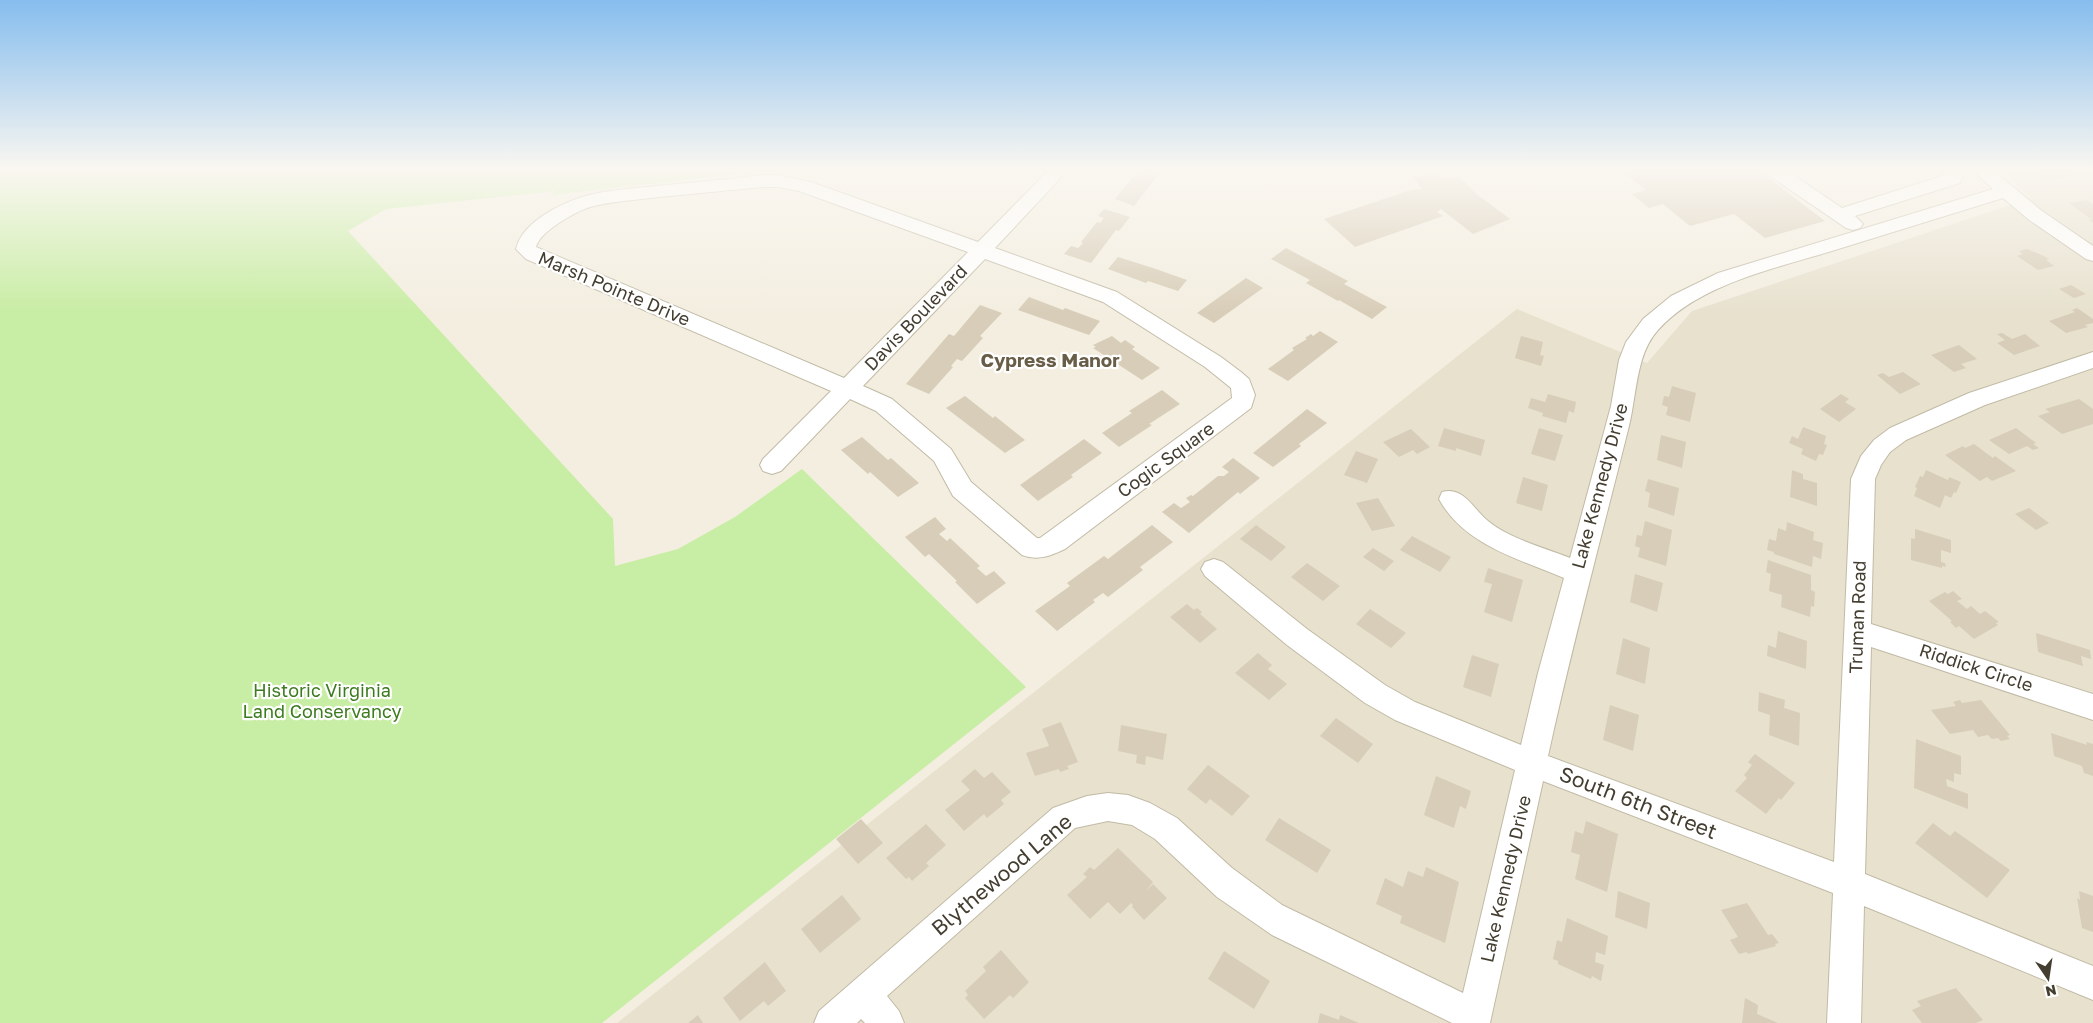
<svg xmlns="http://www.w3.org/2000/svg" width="2093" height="1023" viewBox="0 0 2093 1023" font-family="'Golos Text',sans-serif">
<rect width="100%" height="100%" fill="#f3eee0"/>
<path fill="#e7e1ce" d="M2001,170H2093V1023H617L1517,309L1647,363L1692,311L2031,198Z"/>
<path fill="#c8eda4" d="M0,170H776L550,195L556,191L386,209L348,231L613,519L615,566L678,549L735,517L802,469L1026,687L602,1023H0Z"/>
<path fill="#d8cdb8" d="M1139,170H1162L1134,206L1115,199Z
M1620,170H1758L1825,221L1765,238L1734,214L1690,226L1663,204L1649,208L1632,194L1646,190Z
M2032,170H2073L2081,176L2048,179L2041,178Z
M1436,173L1441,179L1459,177L1478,195L1510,219L1473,234L1441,209L1437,212L1443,216L1355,247L1324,219L1411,190L1422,189L1413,177Z
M2087,200L2093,204V223L2089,220H2092L2069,203Z
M1104,209L1130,217L1119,231L1116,230L1091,263L1064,254L1071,246L1078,248L1083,243L1081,242L1097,222L1100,223L1104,218L1098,216Z
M1286,248L1348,281L1344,284L1387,307L1372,319L1339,300L1338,301L1306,283L1310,280L1271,259Z
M2027,249L2044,256L2049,259L2046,260L2054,266L2038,270L2017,256L2023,254L2019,251Z
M1118,257L1153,268L1187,280L1178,291L1148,281L1146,283L1108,269Z
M1246,278L1263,288L1214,323L1197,313Z
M2071,285L2086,294L2074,298L2059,289Z
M1029,297L1063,310L1065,308L1100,321L1089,335L1018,310Z
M980,305L1002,313L980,336L983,338L962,361L957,359L951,366L953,367L929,394L906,384L949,334L954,336Z
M2077,308L2093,319V323L2085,325L2088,327L2066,333L2049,321L2075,312L2072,310Z
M1320,331L1338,342L1288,381L1268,369L1294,350L1292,348L1307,339L1305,338L1311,334L1313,336Z
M2002,333L2012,339L2025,334L2040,346L2014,355L1997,343L2005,340L1997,334Z
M1112,336L1121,343L1125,340L1135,347L1132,349L1160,368L1142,380L1093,348L1096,347L1093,345Z
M1521,336L1543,342L1540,355L1544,356L1541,366L1515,358Z
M1959,345L1977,359L1961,364L1966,368L1954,372L1931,355Z
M1903,372L1921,384L1900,394L1877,375L1883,373L1889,377Z
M1672,386L1696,393L1690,422L1666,415L1668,407L1662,405L1664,396L1669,397Z
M1162,390L1180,404L1149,424L1152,425L1119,447L1102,433L1132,413L1129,411Z
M1548,394L1576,402L1574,413L1569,411L1566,423L1542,416L1543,413L1528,408L1531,398L1545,402Z
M1841,394L1849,399L1845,402L1856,409L1839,422L1820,409Z
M965,396L993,418L995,416L1025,440L1005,453L946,408Z
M2079,399L2093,409V424L2062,434L2038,416L2050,412L2045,409Z
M1307,409L1327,423L1299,444L1301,446L1273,467L1253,453Z
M1803,427L1826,436L1824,444L1827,445L1823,455L1819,454L1816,461L1801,454L1803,449L1789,443L1792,436L1798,439Z
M1444,428L1485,440L1481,456L1456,448V451L1438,446Z
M1539,428L1563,435L1555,461L1531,454Z
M2016,428L2036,443L2033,444L2039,448L2033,450L2027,446L2009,454L1989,440Z
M1411,429L1430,447L1417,454L1413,450L1399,457L1383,442Z
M1661,435L1686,442L1682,468L1657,460Z
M862,437L888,460L891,458L919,483L898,497L870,472L868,474L841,450Z
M1084,439L1102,453L1071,475L1073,477L1038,501L1020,485Z
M1974,444L1993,458L1995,456L2016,471L1992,481L1987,477L1980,481L1945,455L1963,446L1965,448Z
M1356,451L1378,459L1367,483L1344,475Z
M1233,458L1260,478L1240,494L1238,492L1189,533L1162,512L1174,503L1181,508L1190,502L1186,498L1191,495L1193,496L1218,476H1224L1229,472L1222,467Z
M1792,470L1803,474V479L1817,483V506L1790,497Z
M1926,470L1948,480L1949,477L1961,482L1956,493L1954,492L1951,498L1945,495L1940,508L1914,496L1917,488L1915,487L1920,476L1923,477Z
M1523,477L1548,485L1542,511L1516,503Z
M1648,479L1679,488L1674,516L1648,507L1650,493L1645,491Z
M1378,498L1395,526L1372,531L1356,503Z
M2029,508L2049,523L2036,530L2015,514Z
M935,517L946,529L939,534L947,541L950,538L980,566L977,568L986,576L994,571L1006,583L977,604L955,582L957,581L929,554L925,557L905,537Z
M1645,521L1672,530L1666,566L1638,557L1640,548L1635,546L1637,535L1642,536Z
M1787,522L1814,532L1813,540L1823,543L1821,559L1813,556L1812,567L1774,554V552L1767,550L1769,539L1776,541L1778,528L1786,531Z
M1152,525L1173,542L1140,567L1143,570L1108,597L1103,593L1093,600L1095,602L1057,631L1035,611L1070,586L1067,583L1104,556L1108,559Z
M1256,525L1286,547L1271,561L1240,539Z
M1915,529L1951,540V553L1941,550V562L1945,563L1946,567L1942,566V568L1911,560V538L1915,539Z
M1412,536L1451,557L1440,572L1400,550Z
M1373,548L1394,561L1384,571L1363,557Z
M1768,560L1811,575V590L1815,592L1814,607L1811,606L1810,617L1781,607L1782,595L1769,591L1771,574L1766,572Z
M1307,563L1340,586L1323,601L1291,577Z
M1488,568L1523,580L1512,622L1484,612L1492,584L1484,582Z
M1635,574L1663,583L1657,612L1630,602Z
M1953,591L1962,599L1957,601L1967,609L1971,606L1980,614L1985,611L1999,622L1996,623L1998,625L1974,639L1959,626L1956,628L1950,622L1952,621L1929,601L1945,592L1948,594Z
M1187,604L1194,610L1197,608L1202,612L1200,614L1217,629L1200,643L1170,617Z
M1370,609L1406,633L1391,648L1356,624Z
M1778,631L1807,641L1806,669L1767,656L1768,645L1776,648Z
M2036,633L2090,650L2091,659L2081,656L2083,666L2038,652Z
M1623,638L1650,648L1645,684L1616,674Z
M1258,653L1272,665L1268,669L1287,684L1269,700L1235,673Z
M1472,655L1499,664L1491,697L1463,687Z
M1759,692L1785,700L1784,708L1800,713L1799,746L1769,735L1770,715L1758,711Z
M1960,700L1962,703L1981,700L2010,735L2007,736L2010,739L2001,741L1998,738L1992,739L1988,735L1978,737L1973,730L1950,734L1931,710L1956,706L1953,702Z
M1610,705L1639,715L1633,751L1603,740Z
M1336,718L1373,744L1358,763L1320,736Z
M1061,722L1078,762L1067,766L1069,769L1060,772L1059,769L1035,776L1026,753L1049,746L1042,729Z
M1121,725L1167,734L1163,760L1146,756L1145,765L1136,763L1137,755L1118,751Z
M2051,733L2087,745L2086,742L2093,744V776L2084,773L2082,766L2054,756Z
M1916,739L1961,756V775L1954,773V782L1946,779L1947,786L1968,794V809L1914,788Z
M1755,754L1795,783L1781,800L1779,798L1766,814L1735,791L1747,778L1744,775L1752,765L1748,762Z
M1208,765L1250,796L1232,816L1210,799L1206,804L1187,789Z
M975,769L984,778L992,772L1011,792L1001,800L1004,804L987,818L984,814L964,831L945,810L970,790L961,781Z
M1436,776L1471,791L1466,809L1460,806L1454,828L1424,815Z
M1279,818L1331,850L1317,873L1265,840Z
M861,819L883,843L858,864L836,839Z
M1586,821L1618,834L1607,892L1575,879L1580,855L1571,852L1575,831L1583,834Z
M1933,823L1950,836L1955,831L2010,870L1987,898L1915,843Z
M926,824L946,845L926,863L929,866L912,881L909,877L906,879L886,858Z
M1118,848L1153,882L1145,892L1153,884L1167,898L1144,920L1132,907L1133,905L1131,903L1120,914L1108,902L1090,919L1067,895L1087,877L1083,874L1090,867L1094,870Z
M1426,867L1459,882L1445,943L1400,923L1402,916L1376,904L1385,878L1403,887L1408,871L1423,877Z
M1618,891L1650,903L1647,929L1615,917Z
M2079,891L2093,896V932L2082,928L2077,898L2080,900Z
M842,895L861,919L820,953L801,929Z
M1747,903L1768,935L1772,934L1779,943L1775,944L1776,946L1748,954L1747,952L1739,954L1730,940L1738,937L1721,910Z
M1567,918L1608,936L1605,955L1596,952L1595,962L1604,965L1601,981L1592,976L1591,979L1558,964V961L1553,959L1557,940L1562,942Z
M1001,950L1029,982L1013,998L1010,995L984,1019L965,998L968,995L965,991L986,971L983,967Z
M1224,951L1270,981L1254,1009L1208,979Z
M765,962L786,991L768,1006L764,1001L740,1021L723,998Z
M1956,988L1983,1020L1976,1023H1922L1912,1010L1921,1006L1917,1001Z
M1745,998L1758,1005L1757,1014L1778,1023H1742Z
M1320,1013L1339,1020L1340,1015L1359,1023H1318Z
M698,1015L703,1023H688Z"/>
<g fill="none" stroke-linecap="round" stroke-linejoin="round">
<g stroke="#c1baa5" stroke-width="2">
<path id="minor" d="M1049,170H1068L995,248L1117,292L1221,357L1241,372L1249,379L1255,395L1251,408L1065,549C1050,556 1038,561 1022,555L953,496L934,461L876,411L850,399L781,471L772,474L763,471L760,465L763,459L831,391L526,259L516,249C522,224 553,208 576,199C601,190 630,189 656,186C691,183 727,179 763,175H778L811,182L978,242ZM763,187H778L799,191L968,252L844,378L536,247C540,231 575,212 590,207C612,201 636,200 659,197C694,194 728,190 763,187ZM985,259L1103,302L1205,367L1231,388L1232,398L1040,538H1037L971,482L951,449L892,399L863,386Z
M1765,170H1786L1842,208L1945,175L1942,170H1962L1964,173L1960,183L1855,216L1863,224L1860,228L1853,230L1846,228L1767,174Z
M1973,170H1993L2042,211L2093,246V261L2086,259L2028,219L2003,198C1947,215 1891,233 1835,250C1778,268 1700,283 1658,330C1635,355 1637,397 1628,430C1601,538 1572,646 1548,756L1834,862L1851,479L1861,456L1874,440L1890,428L1969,393L2093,352V368L1985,405L1906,440L1890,452L1881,465L1875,479L1871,624L2093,694V720L1871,647L1865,874L2093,966V1000L1864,906L1861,1023H1827L1833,893L1543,781L1490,1023H1452L1272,935L1217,897L1155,839L1132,825L1108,821L1075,828L887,996L899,1011L904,1023H865L861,1019L857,1023H814L819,1011L1053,808L1087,796L1108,793L1128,795L1150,803L1177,818L1232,868L1282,905L1463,993L1515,770L1395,720L1365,703L1287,645L1205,576L1201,569L1205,562L1214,559L1223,562L1307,629L1385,685L1415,702L1521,745L1538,673L1564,578C1519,559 1464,545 1439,499L1442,492C1464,486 1473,509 1488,521C1510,539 1543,547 1570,558L1611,406L1619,360L1626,342L1643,319L1671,296L1718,273L1993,189Z"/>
</g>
<use href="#minor" fill="#fff" fill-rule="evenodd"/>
</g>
<linearGradient id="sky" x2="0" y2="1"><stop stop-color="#86bdee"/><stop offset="0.54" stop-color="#faf7f1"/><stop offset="1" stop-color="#faf7f1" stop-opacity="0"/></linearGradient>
<rect width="2093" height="313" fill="url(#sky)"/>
<g text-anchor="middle" stroke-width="4.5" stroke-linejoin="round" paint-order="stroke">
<g font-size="18" fill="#443e31" stroke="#fff">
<text transform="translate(614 289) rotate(23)" y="6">Marsh Pointe Drive</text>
<text transform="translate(916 318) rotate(-46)" y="6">Davis Boulevard</text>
<text transform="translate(1166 460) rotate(-36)" y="6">Cogic Square</text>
<text transform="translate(1600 486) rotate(-75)" y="6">Lake Kennedy Drive</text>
<text transform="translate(1858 617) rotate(-88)" y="6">Truman Road</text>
<text transform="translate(1976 668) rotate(18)" y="6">Riddick Circle</text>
<text transform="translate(1506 879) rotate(-77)" y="6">Lake Kennedy Drive</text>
</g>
<g font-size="18" fill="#3d7b1f" stroke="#fff">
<text x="322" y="697">Historic Virginia<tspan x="322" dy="21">Land Conservancy</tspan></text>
</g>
<g font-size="19" font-weight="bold" fill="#685d47" stroke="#fff">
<text x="1050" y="367">Cypress Manor</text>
</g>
<g font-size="21" fill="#443e31" stroke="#fff">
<text transform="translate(1638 803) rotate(21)" y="7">South 6th Street</text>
<text transform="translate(1002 875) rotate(-40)" y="7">Blythewood Lane</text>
</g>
</g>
<g transform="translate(2048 978) rotate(167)" stroke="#ffffff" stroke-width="4" paint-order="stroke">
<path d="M0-4L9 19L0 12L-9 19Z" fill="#443e31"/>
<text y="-8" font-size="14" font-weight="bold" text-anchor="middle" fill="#443e31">N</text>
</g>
</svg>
